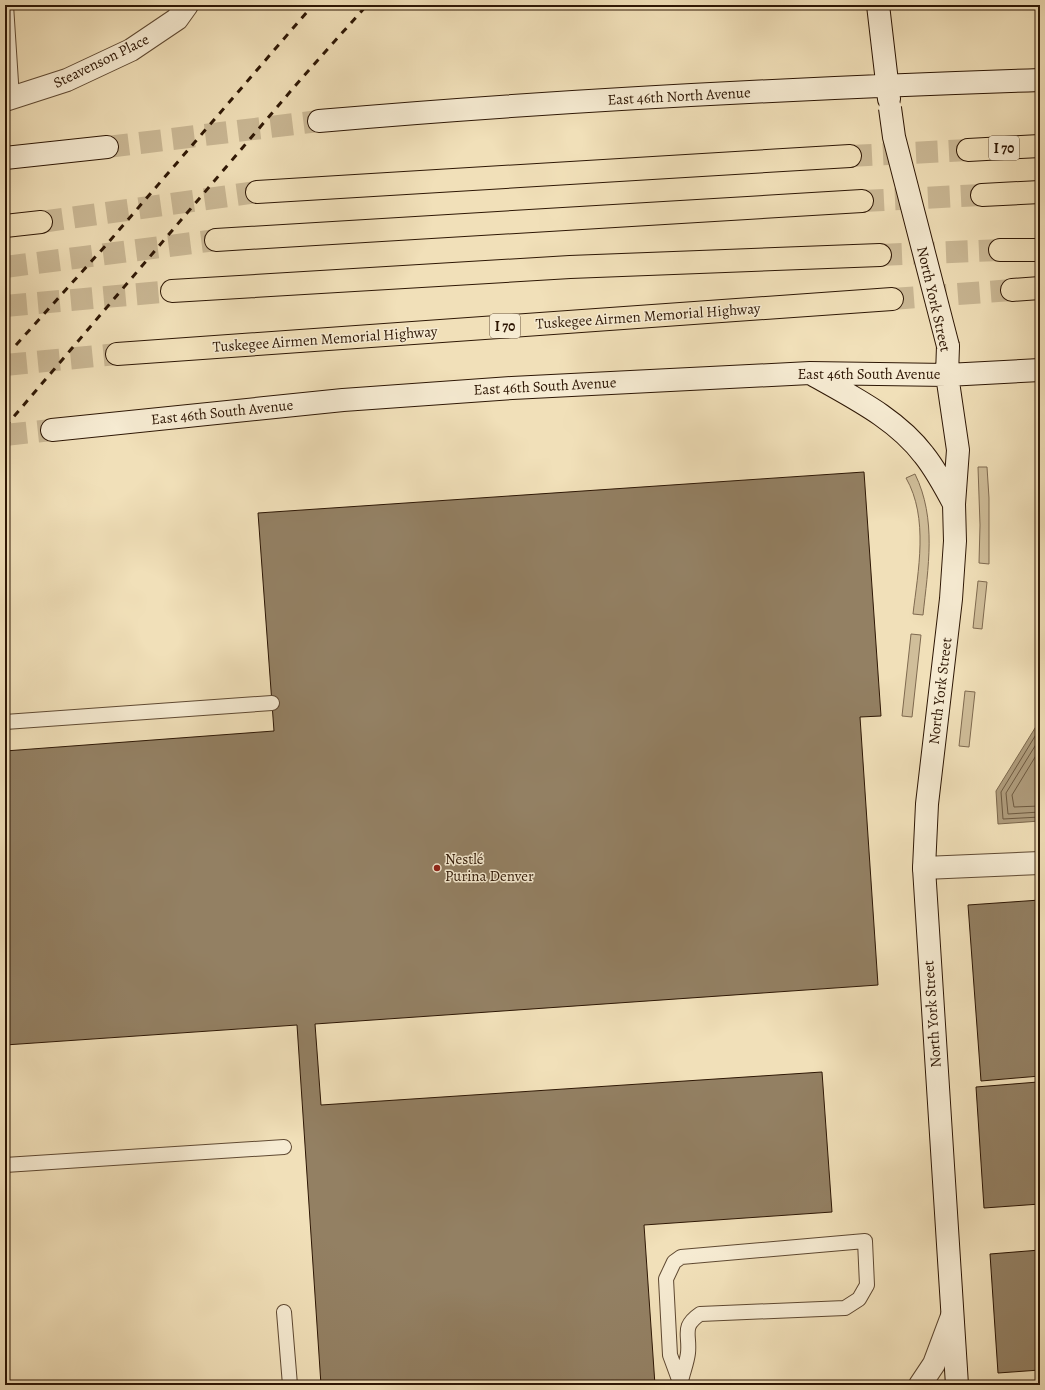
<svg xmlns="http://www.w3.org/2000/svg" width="1045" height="1390" viewBox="0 0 1045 1390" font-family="Alegreya,serif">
<rect width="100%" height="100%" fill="#f1e0b9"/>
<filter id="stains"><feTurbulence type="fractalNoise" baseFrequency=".005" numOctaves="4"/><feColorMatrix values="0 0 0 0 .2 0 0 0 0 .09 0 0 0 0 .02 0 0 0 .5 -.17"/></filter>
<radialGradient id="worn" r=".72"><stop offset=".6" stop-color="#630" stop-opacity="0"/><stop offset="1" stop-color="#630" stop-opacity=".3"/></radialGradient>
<path fill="#d0be9a" stroke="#7f6a50" d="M978,467H987L989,498V564L979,563L980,525Z
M915,474C937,519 928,568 923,615L913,614C918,571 929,518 906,478Z
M978,581L987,582L982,629L973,628Z
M911,634L921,635L912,717L902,716Z
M965,691L975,692L969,747L959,746Z"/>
<path fill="#af9c7c" stroke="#7b674c" d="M1040,720V821L998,824L996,791Z"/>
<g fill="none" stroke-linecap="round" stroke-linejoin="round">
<path stroke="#6e5a40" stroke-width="1" d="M1040,728L1001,792L1003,819L1040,817
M1040,738L1006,793L1008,814L1040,812
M1040,749L1012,795L1014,807L1040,806"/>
</g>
<path fill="#938063" stroke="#2e1705" d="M864,472L881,716L860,717L878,985L315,1024L321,1105L822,1072L832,1212L644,1225L655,1385H321L297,1025L5,1045V751L274,731L258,513Z
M1040,900V1076L981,1081L968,905Z
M1038,1082L1040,1117V1204L984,1208L976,1087Z
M1040,1250V1370L998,1373L990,1254Z"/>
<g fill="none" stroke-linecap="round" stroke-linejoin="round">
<path stroke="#cab895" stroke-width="22" stroke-dasharray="22 11" stroke-linecap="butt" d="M107,147L319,121
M5,435L52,430"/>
<path stroke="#cab895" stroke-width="22" stroke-dasharray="22 11" stroke-linecap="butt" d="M850,156L968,150
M862,201L982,195
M41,222L257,192
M880,255L1000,250
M5,267L216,240
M892,299L1012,290
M5,306L172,291
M5,365L117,354"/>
<g stroke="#5f4932" stroke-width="16">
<path id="lane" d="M6,5L12,98
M5,722L272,703
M5,1165L284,1147
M284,1312L290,1385
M681,1381C683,1372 687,1362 688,1353C690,1334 681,1327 700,1314L845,1308L859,1299L867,1285L865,1241L681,1257L674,1262L666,1279L670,1355L681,1385"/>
</g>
<g stroke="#5f4932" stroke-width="24">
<path id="street" d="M5,100L67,80L131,50L177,19L187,5
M924,868L1040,863
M920,1385L934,1364L952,1316"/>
</g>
<g stroke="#2e1705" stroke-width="24">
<path id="secondary" d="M878,5L889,99
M319,121C559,100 800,88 1040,80
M5,158L107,147
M948,346L947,375L958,450L954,504L955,541L951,599L927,804L924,868L957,1385
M812,374C852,397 896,418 924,455C936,470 945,487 954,504
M52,430L343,400L512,388L810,373L947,375L1040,370"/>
</g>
<g stroke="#2e1705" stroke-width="24">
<path id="highway" d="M968,150L1040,146
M257,192L850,156
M982,195L1040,192
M5,226L41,222
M216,240L862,201
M1000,250H1040
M1012,290L1040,288
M172,291L570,267L880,255
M117,354L892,299"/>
</g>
<use href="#lane" stroke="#f6ebd2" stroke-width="14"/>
<use href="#street" stroke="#f6ebd2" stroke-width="22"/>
<use href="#secondary" stroke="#f6ebd2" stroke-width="22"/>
<use href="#highway" stroke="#f1e0b9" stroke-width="22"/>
<path stroke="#2e1705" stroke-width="3" stroke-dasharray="7 7" stroke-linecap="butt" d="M16,345L107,244L313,5
M5,427L301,79L367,5"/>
<g stroke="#2e1705" stroke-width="24" stroke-linecap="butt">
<path id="secondary-bridge" d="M890,108L894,137L948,346"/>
</g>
<use href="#secondary-bridge" stroke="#f6ebd2" stroke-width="22"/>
</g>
<circle fill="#8f2418" stroke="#f6ebd2" stroke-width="1.5" cx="437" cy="868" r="4"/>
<g text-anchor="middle" stroke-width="3" stroke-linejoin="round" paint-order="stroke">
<g fill="#f6ebd2" stroke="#6a5742" stroke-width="1">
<rect x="989" y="136" width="30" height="24" rx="3"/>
<rect x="490" y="314" width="30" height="24" rx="3"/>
</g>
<g font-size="14" font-weight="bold" fill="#2e1705">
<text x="1004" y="153">I 70</text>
<text x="505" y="331">I 70</text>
</g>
<g font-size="15" fill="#2e1705" stroke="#f6ebd2">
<text transform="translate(101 61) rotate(-26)" y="5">Steavenson Place</text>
<text transform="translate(679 96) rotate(-3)" y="5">East 46th North Avenue</text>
<text transform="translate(934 299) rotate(77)" y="5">North York Street</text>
<text transform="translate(648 316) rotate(-4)" y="5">Tuskegee Airmen Memorial Highway</text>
<text transform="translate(325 339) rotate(-4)" y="5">Tuskegee Airmen Memorial Highway</text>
<text x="869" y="379">East 46th South Avenue</text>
<text transform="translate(545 386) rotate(-3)" y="5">East 46th South Avenue</text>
<text transform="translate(222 412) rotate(-6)" y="5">East 46th South Avenue</text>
<text transform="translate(940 691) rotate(-83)" y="5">North York Street</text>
<text transform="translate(932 1014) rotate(-94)" y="5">North York Street</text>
</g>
<g font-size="15" fill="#2e1705" stroke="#f6ebd2" text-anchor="start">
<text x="445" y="864">Nestlé<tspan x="445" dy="17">Purina Denver</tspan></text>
</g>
</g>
<rect width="1045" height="1390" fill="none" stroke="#f1e0b9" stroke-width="20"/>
<rect x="6" y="6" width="1033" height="1378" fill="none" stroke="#2e1705" stroke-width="2"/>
<rect x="10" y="10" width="1025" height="1370" fill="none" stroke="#2e1705"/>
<rect width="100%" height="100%" filter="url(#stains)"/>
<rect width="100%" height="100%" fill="url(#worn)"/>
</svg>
